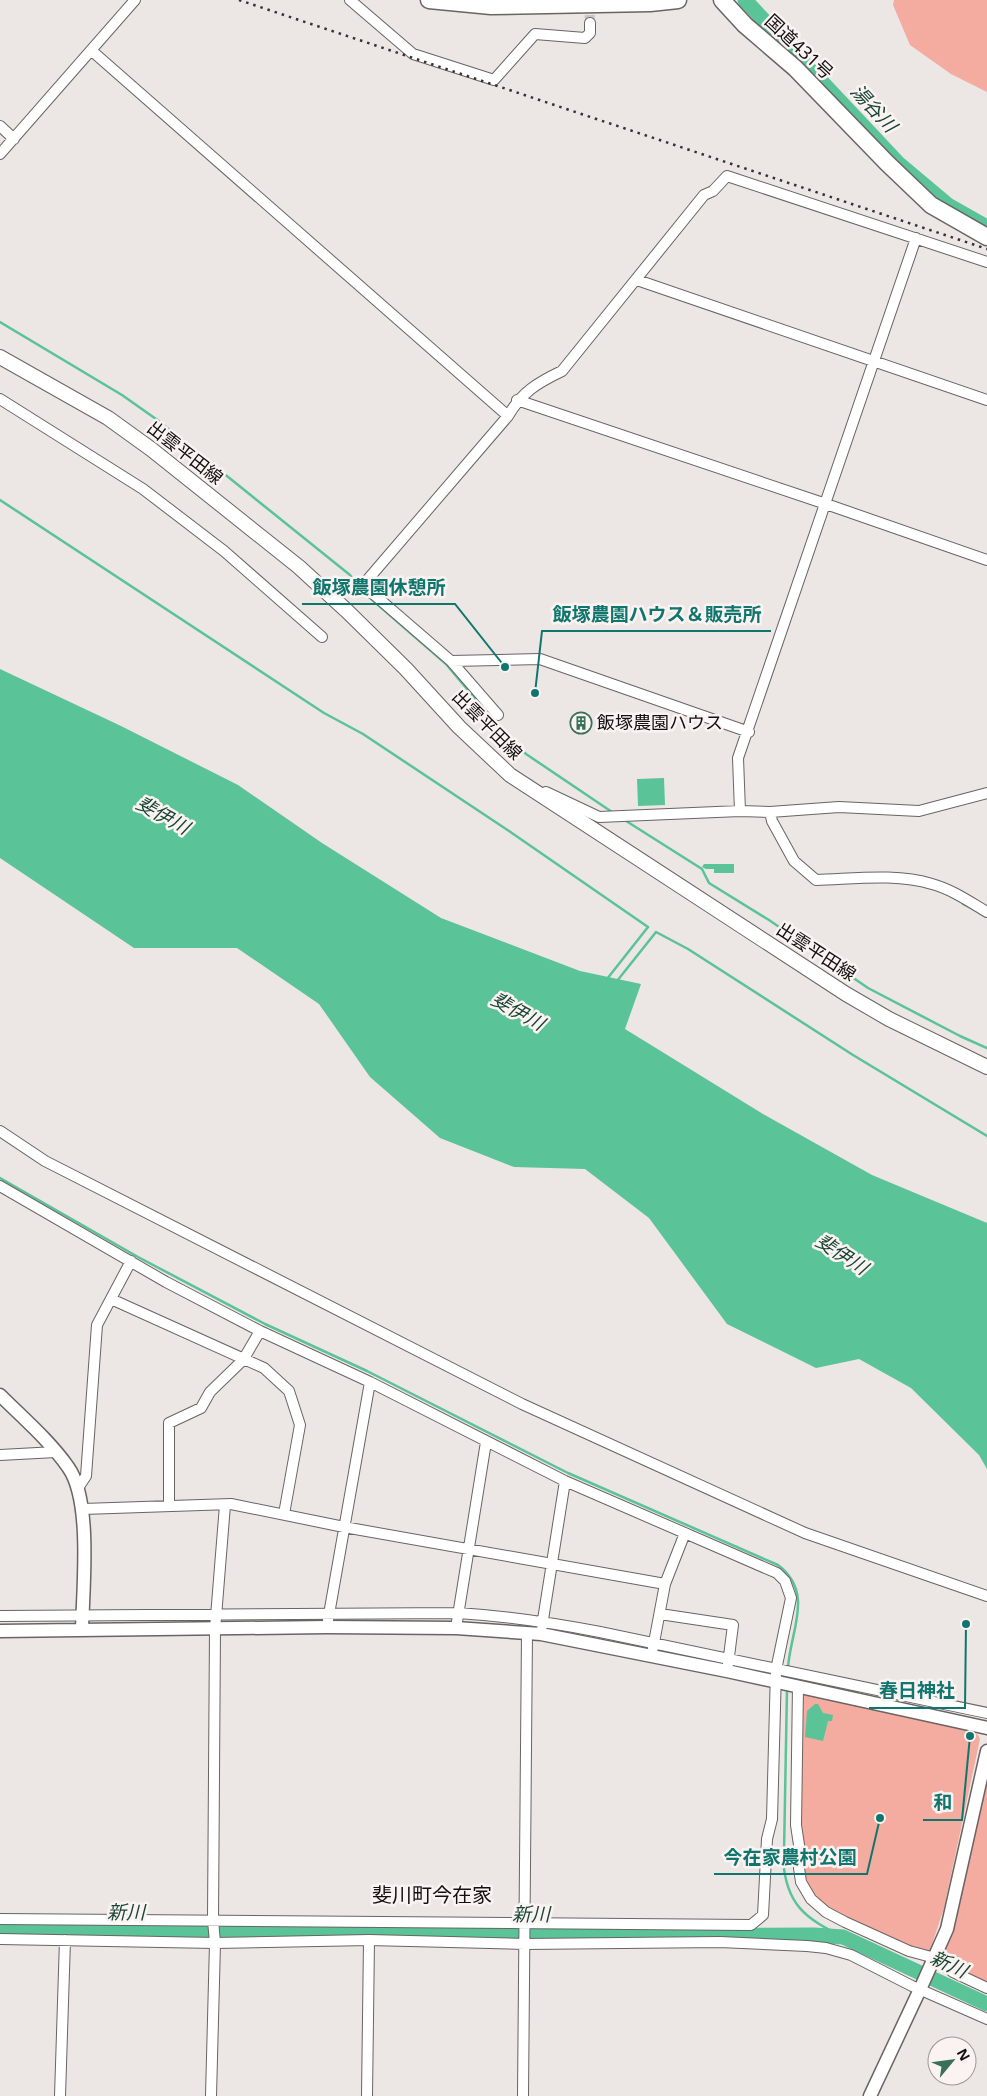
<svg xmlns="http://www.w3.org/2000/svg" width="987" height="2096" viewBox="0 0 987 2096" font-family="'Noto Sans','Noto Sans JP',sans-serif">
<rect width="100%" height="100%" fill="#ece6e5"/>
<path fill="#f4aba0" d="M894,0H987V92L951,74L910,45L893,5Z
M805,1693L962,1727L978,1735L980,1739L944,1908L930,1950L924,1952L834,1913L821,1904L805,1882L798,1812L801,1697Z
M987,1777V1984L944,1961L941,1955Z"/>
<path fill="#5ac397" d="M0,669L121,726L238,785L322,843L441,918L580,971L641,984L625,1029L763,1114L872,1175L987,1223V1469L979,1455L911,1388L859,1359L816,1368L727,1324L649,1218L585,1169L514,1167L440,1138L370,1077L319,1004L237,948H134L0,858Z
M664,778L665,805L638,806L637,779Z
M704,864H734V873H714V869H706L702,867Z
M815,1704H818L823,1713L833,1715L832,1721H828L823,1741L805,1737L807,1711Z"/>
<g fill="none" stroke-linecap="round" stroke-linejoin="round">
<path stroke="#5ac397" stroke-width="2.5" d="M0,322L122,395L156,419L350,575L362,591L446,664L503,732L526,754L612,812
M0,500L324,713L363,734L509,831L648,927L607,979
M623,819L702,869L709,883L769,920L868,988L960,1036L987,1048
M963,904L975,910
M617,981L656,932L688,949L853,1055L987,1136
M0,1178L138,1257L265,1324L367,1371L568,1473L778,1565C815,1593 790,1631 788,1668
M289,1619H326
M734,1665L773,1675
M793,1679L856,1691
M784,1853L787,1689
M783,1859C786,1905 805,1918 843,1937"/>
<path stroke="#5ac397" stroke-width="15" d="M745,0L898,163L948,205L987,227
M0,1931L527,1936L814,1935L843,1937L987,2004"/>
<path stroke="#cbc6c5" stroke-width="10" stroke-dasharray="10 5" stroke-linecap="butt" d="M589,0L590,23"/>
<g stroke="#6a6463" stroke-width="12">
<path id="minor" d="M350,0L413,54L494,80L535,34L585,38L590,33V23
M92,51L508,416
M0,126L14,139
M0,154L135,0
M637,280L987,400
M0,399L143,489L224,551L322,637
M517,400L826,504L987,560
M451,661L540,659L749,732
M498,715L451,661L363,585L508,416C522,392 537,383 562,371L704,195L713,191L727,176L987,262
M546,792L599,817L740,811L770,812L839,807L919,811L987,793
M740,811L738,758L916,238
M770,812L772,821L794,861L816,880C854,879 896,873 932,884C951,889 970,902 987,912
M0,1131L45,1161L522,1404L805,1533L987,1596
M0,1186L166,1282L260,1331L370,1382L565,1481L777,1573L785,1581L791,1598L776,1670L772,1819L767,1839L763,1915L751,1925L0,1919
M111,1299L264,1368L289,1391L300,1425L284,1514
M0,1455L56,1452
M78,1488L86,1476L97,1325L131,1261
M169,1506V1423L201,1408L210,1392L243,1360L260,1331
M83,1509L231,1504L344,1527L665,1584
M660,1614L733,1625L728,1664
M0,1616L458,1613C506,1616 553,1623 600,1632L987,1713
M328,1620L370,1382
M542,1626L565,1481
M456,1628L486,1442
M653,1648L665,1584L685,1533
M798,1686L796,1825L799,1845V1868L801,1882L811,1899L826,1912L845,1922L909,1951L935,1958L953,1972L987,1988
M766,1854L800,1856
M0,1939L215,1943L369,1940L525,1944L720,1942L807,1946L826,1948L851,1955L912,1986L987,2019
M60,2096L65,1940
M211,2096L215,1943L213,1920L215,1629L225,1505
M367,2096L369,1940
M523,2096L527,1633"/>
</g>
<g stroke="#6a6463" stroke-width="15">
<path id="tertiary" d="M0,1395C23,1418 50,1441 68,1467C92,1500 83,1587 82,1629
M0,1631L327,1627L456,1628L541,1634L727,1671L987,1728
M870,2096L922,1985L947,1929L987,1751"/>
</g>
<g stroke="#6a6463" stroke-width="16">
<path id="secondary" d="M0,357L108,418L151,449L299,567L347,611L406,669L459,727L510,775L846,994L889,1019L987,1067"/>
</g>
<g stroke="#6a6463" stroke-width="19">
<path id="trunk" d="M429,0L491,6L650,3L678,0
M722,0L745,25L795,68L887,163L931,205L987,237"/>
</g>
<use href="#minor" stroke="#fff" stroke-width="10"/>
<use href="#tertiary" stroke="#fff" stroke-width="12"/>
<use href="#secondary" stroke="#fff" stroke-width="14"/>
<use href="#trunk" stroke="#fff" stroke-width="16"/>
<path stroke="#353232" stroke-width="2.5" stroke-dasharray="2.5 5" stroke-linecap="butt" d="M239,0L987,249"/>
</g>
<defs>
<g id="building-ring" transform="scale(1.125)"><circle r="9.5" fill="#faf3f2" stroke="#387058" stroke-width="1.5"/><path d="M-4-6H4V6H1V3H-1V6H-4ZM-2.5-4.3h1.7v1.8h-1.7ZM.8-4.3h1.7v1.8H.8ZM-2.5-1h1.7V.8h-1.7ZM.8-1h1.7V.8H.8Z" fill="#387058"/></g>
</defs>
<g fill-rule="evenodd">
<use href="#building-ring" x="581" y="723"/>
</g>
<g text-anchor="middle" stroke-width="5" stroke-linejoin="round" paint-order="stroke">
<g font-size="18" fill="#131010" stroke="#faf3f2">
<text transform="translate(799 47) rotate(43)" y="6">国道431号</text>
<text transform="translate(185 453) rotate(38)" y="6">出雲平田線</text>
<text transform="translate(487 725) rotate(45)" y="6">出雲平田線</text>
<text transform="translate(816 952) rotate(33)" y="6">出雲平田線</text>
</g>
<g font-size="18" fill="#131010" stroke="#faf3f2" text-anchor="start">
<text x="597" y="729">飯塚農園ハウス</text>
</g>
<g font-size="19" font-style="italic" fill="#194634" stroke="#faf3f2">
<text transform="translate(874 108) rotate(47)" y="7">湯谷川</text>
<text transform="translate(163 815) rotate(29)" y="7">斐伊川</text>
<text transform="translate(518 1011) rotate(29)" y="7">斐伊川</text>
<text transform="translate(842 1254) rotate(33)" y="7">斐伊川</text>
<text x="126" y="1919">新川</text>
<text x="531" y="1921">新川</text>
<text transform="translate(949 1964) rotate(25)" y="7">新川</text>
</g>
<g font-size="20" fill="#131010" stroke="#faf3f2">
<text x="432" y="1902">斐川町今在家</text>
</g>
</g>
<path fill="none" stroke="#0f766e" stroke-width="2" d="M505 667L455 604H302M535 693L542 631H771M966 1624L965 1708H869M970 1736L962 1820H923M880 1818L867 1874H714"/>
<g fill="#0f766e" stroke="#faf3f2" stroke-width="2">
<circle cx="505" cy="667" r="5"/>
<circle cx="535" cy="693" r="5"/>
<circle cx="966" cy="1624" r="5"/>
<circle cx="970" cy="1736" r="5"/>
<circle cx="880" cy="1818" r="5"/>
</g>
<g font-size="19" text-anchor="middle" font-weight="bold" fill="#0f766e" stroke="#faf3f2" stroke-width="5" stroke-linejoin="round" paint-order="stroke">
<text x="379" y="594">飯塚農園休憩所</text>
<text x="657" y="621">飯塚農園ハウス＆販売所</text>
<text x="917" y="1697">春日神社</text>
<text x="943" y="1809">和</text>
<text x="790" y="1864">今在家農村公園</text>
</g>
<g transform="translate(952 2061) rotate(61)"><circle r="24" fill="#faf3f2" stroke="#9e9898"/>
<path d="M0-4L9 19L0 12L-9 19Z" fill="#387058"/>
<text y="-8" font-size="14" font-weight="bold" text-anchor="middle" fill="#131010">N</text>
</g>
</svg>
